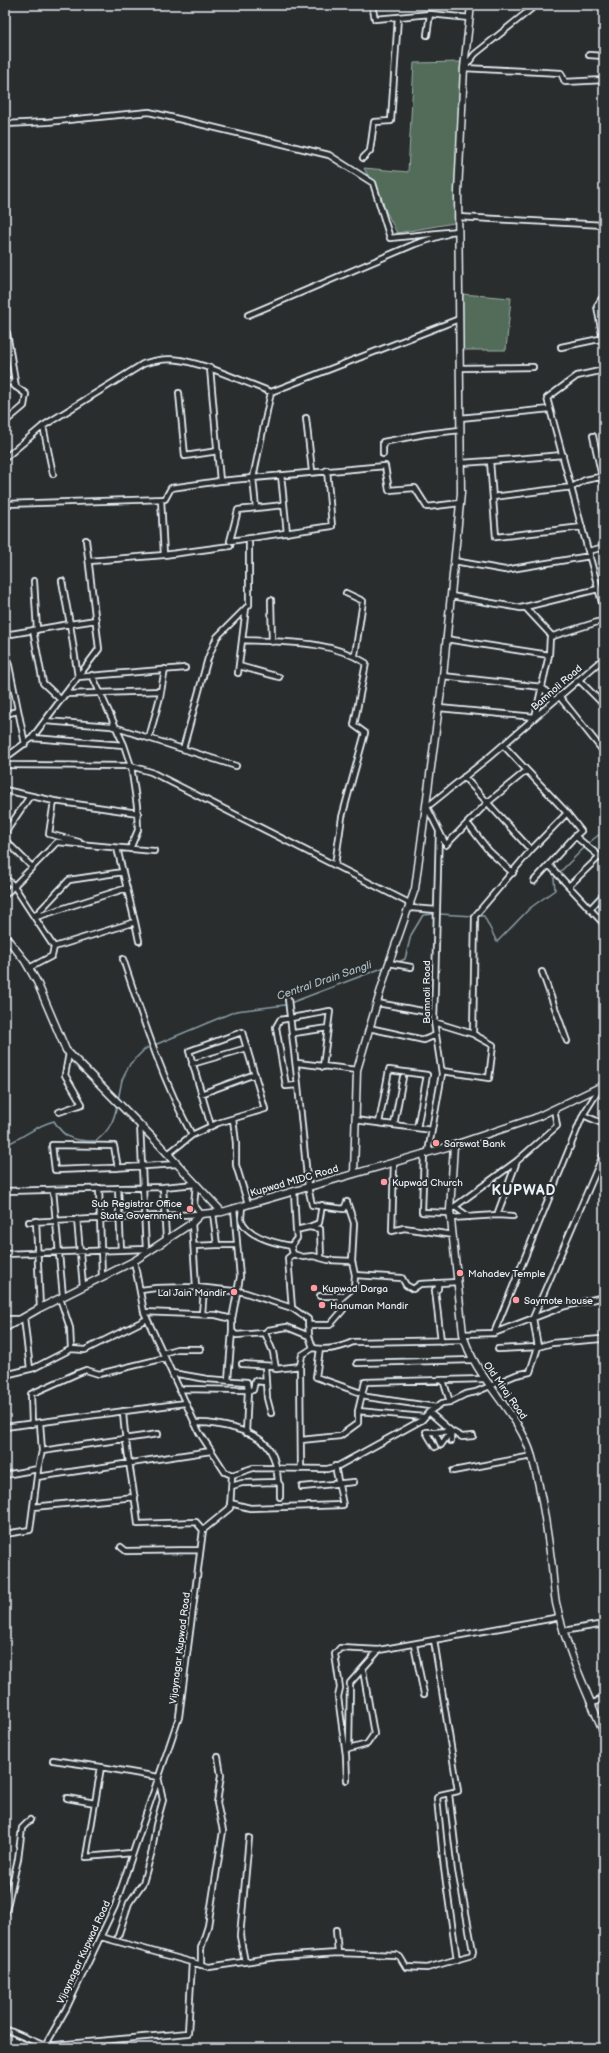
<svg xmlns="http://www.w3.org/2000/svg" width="609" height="2053" viewBox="0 0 609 2053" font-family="'Balsamiq Sans',sans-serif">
<rect width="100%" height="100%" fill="#2a2d2e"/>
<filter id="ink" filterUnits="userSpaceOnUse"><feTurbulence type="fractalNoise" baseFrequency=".025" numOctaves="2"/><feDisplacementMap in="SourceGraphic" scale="8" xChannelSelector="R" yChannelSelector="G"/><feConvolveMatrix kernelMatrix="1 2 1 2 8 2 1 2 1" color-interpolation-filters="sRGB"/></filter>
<g filter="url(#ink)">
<path fill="#536c5a" stroke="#9eaea9" d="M461,62L454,223L397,233L364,168L408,172L414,63Z
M462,294L511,298L506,350H460Z"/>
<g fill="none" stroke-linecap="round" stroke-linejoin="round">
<path stroke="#8a9ea7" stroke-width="1.5" d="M587,844L600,834L604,838
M439,914L473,916
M477,916H484L497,942L530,908L555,890L554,878L585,847
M396,963L405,959L411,935L423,915L435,914
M118,1100L122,1080L130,1064L145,1049L236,1011L285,1005L385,967
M5,1145C22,1139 36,1125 54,1121C65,1140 75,1141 96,1141C109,1131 114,1121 117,1105"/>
<g stroke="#e8f1f8" stroke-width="8">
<path id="minor" d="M372,5L375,19L398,17
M427,35L430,14L470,18
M589,55L604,56
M464,68L561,73L565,82L604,80
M464,68L475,54L536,5
M5,124L47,122L149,112L329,155L373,183L390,238L458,231
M363,158L370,151L374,122L391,121L398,17L430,14
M458,217L604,225
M604,295L597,306L604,346
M248,315L415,244L447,234
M5,334L7,333L16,387
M561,347L604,338
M460,368L533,367
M5,379L26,394L24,406L5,422
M179,393L185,456L218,451
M550,409L547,398L577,376L604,370
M306,418L312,471
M460,418L550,409L604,610
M43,426L53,474
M593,436L604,486
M383,454V442L425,434L460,430
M563,455L490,461L496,537L582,527
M5,458L43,426L143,364C170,355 184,360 210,368
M461,463L490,461
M281,475L287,533
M220,481L385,466L389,490L415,488L427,507L460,503
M493,497L572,487L585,480L604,476
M161,499L164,555
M5,504L165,499L171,488L220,481L210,368L271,392L459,319
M284,505L238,510L230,541L332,526L327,470
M256,508L253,478L271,392
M89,561L164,555L230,546
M454,561L505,570L590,556L589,551L604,547
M34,581L37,630
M62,581L70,624L96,620
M346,593L363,601L355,655
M451,596L521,608L598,589
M271,600L272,642
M525,607L552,636
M33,630L43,683L61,700
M5,635L70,624L78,677
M446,639L549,655
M242,640C283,642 331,640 366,663L354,725L365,733L342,817L335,865
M5,646L25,744
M239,666L279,677
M238,673L246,608
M92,675L124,745
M443,676L542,687L554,701
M78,677L185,668
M579,680L604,705
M65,694L161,691
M559,696L604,752
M439,708L535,717L549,655L550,637L604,620
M5,714L18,711
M45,721L111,726L236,766
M32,738L124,745L131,766L151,772L411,904
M149,738L160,697L165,669
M503,745L567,813L581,831L575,836
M183,749L208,658L217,637L249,605V543
M5,758L32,738L99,649L86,540
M5,765L131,766L137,806L138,830L130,849
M526,771L487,803L446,845L427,807L488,758L604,658
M5,790L54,801L138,813
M54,801L49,834L79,842
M468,824L489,851L513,873
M5,833L30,796
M5,840L32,867
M531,850L567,813
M549,865L604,924
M5,878L14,886L54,947
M534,881L575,836L604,860
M569,886L600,856
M5,895L57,842L154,851
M410,908L437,910
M590,909L604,894
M34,917L69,880L123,872
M36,917L127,888
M135,922L139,941
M604,950V949
M123,959C143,1019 162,1079 192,1135
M389,963L411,967
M29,968L52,956L54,947L135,922L117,848
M542,972L567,1041
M288,999L298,1085
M377,1003L434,1013
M434,1022L473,1034L475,916L531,850L464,777
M369,1028L424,1040L436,1035
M294,1033L328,1028
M297,1063L357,1070
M192,1064L247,1048
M323,1067L330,1011L280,1020L276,1027L286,1086L298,1085L308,1187L312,1205L344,1209L347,1202
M442,1071L489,1078L493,1045L473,1034
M201,1094L255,1074
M59,1112L82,1104L65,1075L69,1053
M583,1115L604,1124
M233,1119L236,1143V1165L248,1204
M355,1120L432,1130
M379,1123L389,1070L427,1075L417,1128
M140,1125L146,1250
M394,1125L403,1077
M428,1152L442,1074L434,1022L439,831
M424,1153L422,1212L451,1213
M168,1154L192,1135L218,1123L265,1109L242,1032L189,1051L211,1126
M394,1162L392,1231L404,1228L453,1235
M118,1168L114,1146L52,1145L55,1170C96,1169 137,1167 178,1164
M163,1187L166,1238
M99,1188L102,1277
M118,1188L121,1250
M53,1190L63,1296
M5,1191L163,1187L196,1184L194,1205L201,1214
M294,1191L296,1230L309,1227
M242,1206C242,1209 241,1215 241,1219C246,1236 275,1243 291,1246
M455,1207L469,1217
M450,1210L517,1161L557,1126L554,1109
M497,1215L513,1216
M451,1218L497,1215L517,1161
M77,1219L83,1286
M36,1221L40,1308
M29,1222L201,1214
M192,1223L196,1287
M217,1245H237
M194,1246L217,1245L213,1213
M291,1246L293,1254L303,1257L313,1256L328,1260L352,1261L354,1223L347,1202
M291,1246L297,1238L296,1230
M5,1254L146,1249
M321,1258L320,1229L309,1227L319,1223L322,1205
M352,1261L355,1275
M438,1283V1289L435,1290L441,1341
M141,1290L156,1288L196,1287L243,1292L292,1308L288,1258L293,1254
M320,1296H343
M60,1298L70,1328L71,1349L85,1350L147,1319
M292,1308L308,1319L309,1336
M144,1312L216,1315L232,1319V1331L236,1335L265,1333L268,1330L287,1327L309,1336L313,1348C328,1351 340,1348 353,1342L465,1340
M202,1314L204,1289
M24,1317L30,1369
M5,1319H20
M232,1319L240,1277L234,1208
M308,1325H330L343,1310L340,1299L354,1287L355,1275L402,1278L406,1285L413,1289L420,1284L458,1282
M265,1333L273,1352L276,1369L300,1366L302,1355L313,1348
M494,1333L583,1115L600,1088
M463,1334L494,1333L565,1306L604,1297
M601,1339L552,1343L538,1347L533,1318L604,1153
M320,1349L316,1377L361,1393L367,1397L436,1407
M163,1353L177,1349H200
M357,1363L473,1360
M242,1364L275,1366
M265,1366L267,1398L271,1413
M300,1366L301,1469
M172,1373L207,1379L247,1382L248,1390H253L255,1381L266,1382
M5,1375L34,1368L71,1349
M228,1380L232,1331
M443,1380L450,1402
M179,1389L248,1390L246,1433
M123,1411C125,1449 134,1486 138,1524L196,1522L203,1530
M358,1411L365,1382L485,1379
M429,1412L451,1431L441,1445L435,1432H426L435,1447
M40,1423L42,1451L158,1434
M194,1423C215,1422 259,1430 270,1450C276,1460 277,1471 278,1482L242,1483L232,1486
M32,1424L31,1394L78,1373L86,1370L99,1374L165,1358
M5,1427L185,1403
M435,1432L451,1431
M301,1440L340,1436L358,1423V1411L424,1417
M451,1441V1431L462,1437L473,1436
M453,1471L532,1456
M5,1475L38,1469L42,1451
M232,1475L253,1468L327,1469L338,1466L422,1420L429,1412L442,1403L450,1402L466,1394L476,1392L516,1375L530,1372L538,1347L498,1349
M37,1477L211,1451
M278,1482L280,1485V1497
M302,1487L354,1482
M230,1503L250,1508L343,1505L335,1466
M33,1507L135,1497
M5,1534L30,1530L38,1469
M121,1547L126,1551L199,1550
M601,1624L604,1630
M563,1631L604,1624
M434,1640L458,1791L440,1795L437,1798L444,1868L457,1960
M414,1645L424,1694
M363,1670L374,1734L367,1744L349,1749L350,1683L379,1650
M591,1704L604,1698
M53,1760L101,1767
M347,1780L346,1755L338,1697L340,1688L335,1654L340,1648L379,1650L560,1617
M67,1798L95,1803
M5,1915L18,1859L22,1828L30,1820
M336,1930L338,1953L396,1955L400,1957L406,1967L427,1968L472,1955L473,1951L458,1870L449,1794
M118,1936L129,1903L143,1883L152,1851L156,1825L163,1800L158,1777L101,1767L86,1857L132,1853
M101,1937L209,1967L277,1957L338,1953
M245,1962L240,1936L249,1838
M201,1965V1948L208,1926L223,1831L217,1803L221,1775L218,1757
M5,2029L45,2046L188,2033L192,1962
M44,2048L66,2009L115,1906L179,1717L203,1530L230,1508L232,1475L225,1472L199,1432L144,1312L134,1261"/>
</g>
<g stroke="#e8f1f8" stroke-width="9">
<path id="major" d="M5,936L25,961L37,982L66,1050L154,1139L222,1212
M454,1145L450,1210L463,1334C475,1380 519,1411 532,1457C542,1493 547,1530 552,1567C553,1579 554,1591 556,1603C566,1648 586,1691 604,1733
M354,1174L357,1070L388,966L415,889L443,676L461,493L458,192L464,68L471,5
M5,1328L40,1308L134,1261L192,1223L201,1214L222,1212L454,1145L535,1118L604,1085"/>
</g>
<use href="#minor" stroke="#2a2d2e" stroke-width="4.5"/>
<use href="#major" stroke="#2a2d2e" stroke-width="6"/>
</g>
</g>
<g fill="#ff9aa2" stroke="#2a2d2e" stroke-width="1.5">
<circle cx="436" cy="1143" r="4"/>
<circle cx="384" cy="1182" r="4"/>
<circle cx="190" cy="1209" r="4"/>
<circle cx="460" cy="1273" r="4"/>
<circle cx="314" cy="1288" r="4"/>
<circle cx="234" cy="1292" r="4"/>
<circle cx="516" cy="1300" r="4"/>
<circle cx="322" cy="1305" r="4"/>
</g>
<g text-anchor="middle" stroke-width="4" stroke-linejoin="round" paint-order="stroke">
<g font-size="10" fill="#e8f1f8" stroke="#2a2d2e">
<text transform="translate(556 687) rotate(-41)" y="4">Bamnoli Road</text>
<text transform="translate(426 992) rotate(-90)" y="4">Bamnoli Road</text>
<text transform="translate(294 1180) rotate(-16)" y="4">Kupwad MIDC Road</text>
<text transform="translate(506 1390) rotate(55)" y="4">Old Miraj Road</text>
<text transform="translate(179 1648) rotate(-83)" y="4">Vijaynagar Kupwad Road</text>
<text transform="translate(83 1952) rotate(-65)" y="4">Vijaynagar Kupwad Road</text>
</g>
<g font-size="10" fill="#e8f1f8" stroke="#2a2d2e" text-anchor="start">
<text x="444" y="1147">Sarswat Bank</text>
<text x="392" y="1186">Kupwad Church</text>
<text x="182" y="1207" text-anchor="end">Sub Registrar Office<tspan x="182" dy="12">State Government</tspan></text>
<text x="468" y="1277">Mahadev Temple</text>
<text x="322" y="1292">Kupwad Darga</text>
<text x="226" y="1296" text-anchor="end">Lal Jain Mandir</text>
<text x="524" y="1304">Saymote house</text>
<text x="330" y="1309">Hanuman Mandir</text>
</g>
<g font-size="11" font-style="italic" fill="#aabac2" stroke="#2a2d2e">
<text transform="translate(324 980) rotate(-19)" y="4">Central Drain Sangli</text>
</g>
<g font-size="14" font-weight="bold" letter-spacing="1" fill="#e8f1f8" stroke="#2a2d2e">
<text x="524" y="1195">KUPWAD</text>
</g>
</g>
<rect width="609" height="2053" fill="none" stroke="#2a2d2e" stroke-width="20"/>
<rect x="10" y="10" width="589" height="2033" fill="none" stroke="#e8f1f8" stroke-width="1.5" filter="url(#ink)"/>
</svg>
